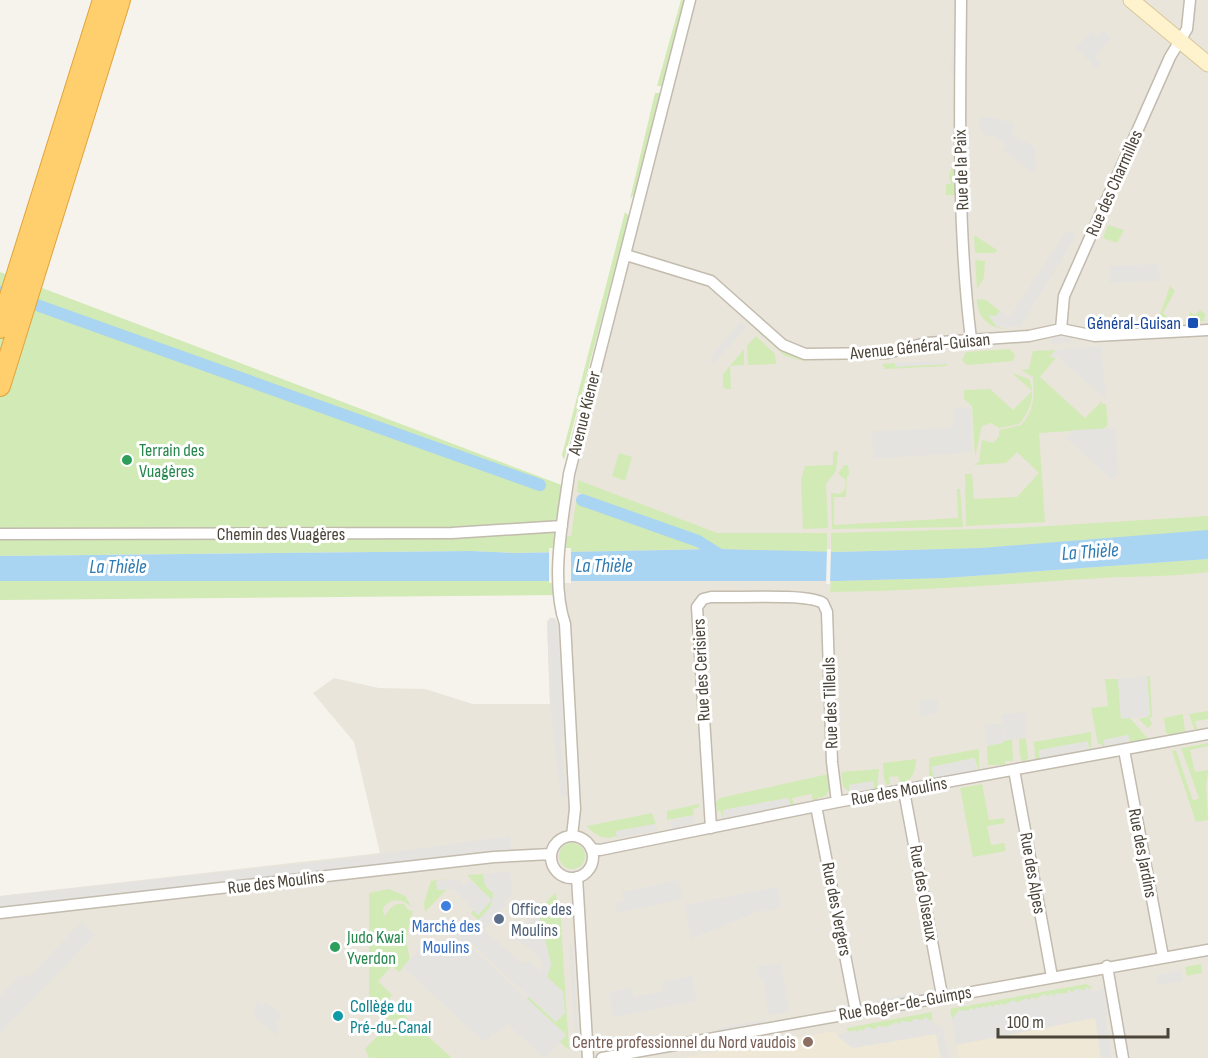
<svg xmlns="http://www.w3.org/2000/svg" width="1208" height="1058" viewBox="0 0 1208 1058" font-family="'Sofia Sans Condensed',sans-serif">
<rect width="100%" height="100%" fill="#f6f3ec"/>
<path fill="#eae5da" d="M690,0H1208V1058H0V896L380,853L354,742L313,693L334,678L379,688L425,689L473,704H550L547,622L550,618H555L558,625L565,624L561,610L569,474Z"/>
<path fill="#efe8d6" d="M1096,1017L1101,1058H959L956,1045Z
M835,1031L837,1036L853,1048L936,1034L941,1058H681Z"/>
<path fill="#d2eab5" d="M681,0H686L663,86H657Z
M655,93H661L636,192L630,199Z
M954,160L956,195H946V184H951L949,176Z
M625,212L629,216L564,460L562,455Z
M1108,225L1124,230L1117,243L1103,238Z
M974,235L997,250L995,253H975Z
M975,260L985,261L984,278L977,289Z
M0,272L567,487L561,536H571L576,502L704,549L516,553L471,551L0,556Z
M1170,286L1175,291L1163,313L1173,322L1157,323Z
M977,299L986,300L1000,311L996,316L997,327L1007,329C989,329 977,317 977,299Z
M1200,310L1206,315L1204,319L1206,321L1187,322L1190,312L1195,315Z
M760,331L780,349L807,362L785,356L758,332Z
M756,336L775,354L776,364L748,365L747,346Z
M744,349V365L730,366L731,389H726L723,387V374Z
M1009,349L1015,354L1013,361L967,365L962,360L966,352Z
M1056,350L1050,357L1056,358L1040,377L1085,418L1102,401V404H1106L1108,425L1103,429L1039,433L1045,522L966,526L965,474H972L974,499L1017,497L1039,473L1017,452L1006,463L974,465L979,462L982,440L993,443L999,436V430L1021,425C1035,410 1034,396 1033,377L1021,370L1029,369L1033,351Z
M948,360L947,366L885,369L882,364L895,363V366L947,364Z
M1012,373L1029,379C1036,395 1030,411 1019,424L999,428L991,423L982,426L975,457L972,406L964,399V390L990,389L1013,410L1032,391Z
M838,451L836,471L826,484L828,528L803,529L801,480L805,466L833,465V452Z
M619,453L632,457L625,481L612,476Z
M844,465H848L849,475L847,476L846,497H834V525L958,518L957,489H960L963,527L832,529L831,493L840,494L845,489L846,480L838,474Z
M578,480L717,533H827V552L719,549L700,539L577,492Z
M1208,516V531L981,548L831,552V533L1015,528Z
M1208,559V572C1172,577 1137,576 1100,578C1010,584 921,591 830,592L831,581L945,578Z
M560,580V595L0,600V581Z
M1147,676H1150L1152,717L1149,718L1152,724L1148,728L1139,719L1150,716Z
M1105,679H1118L1121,718H1130L1149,740L1130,742L1128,735L1104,740L1105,747L1098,743L1091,708L1108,706Z
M1208,711V719L1195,721L1197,729H1194L1189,714Z
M1183,714L1185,731L1170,735L1166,733L1164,718Z
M1091,732V750L1087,742L1039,751L1040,759H1035L1034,742Z
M1026,738L1028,759L1023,762L1020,757L1019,739Z
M1012,739L1013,761H1005V765H988L987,746Z
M1208,743V746L1190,750L1195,772L1208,770L1206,786L1208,820L1196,822L1172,751L1176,750L1193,801L1199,798L1181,748Z
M979,749V771L974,758L932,767L934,779H929V758Z
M916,759C916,771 912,781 900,786L898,776L889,777L890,784L887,785L884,779L883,763Z
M879,769L877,788L874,789L873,782L849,785L850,792L843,787L841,772Z
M829,774L830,789L825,796L813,800L811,794L792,798L794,804L790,805L788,798L723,810V818L720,810L717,812L716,802L720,798Z
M982,784L989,820L1004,818L1005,823L987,826L991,845L1004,843L1006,851L973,857L960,788Z
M699,804V807L693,809L694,815L667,820V811Z
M652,813L658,831L655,824L616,832L617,838L614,836C605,841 594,835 587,826Z
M559 856a13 13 0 1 1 26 0a13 13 0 1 1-26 0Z
M483,874L485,885L493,893C494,906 486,912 478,920L471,913L473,910L478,915L491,900L467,875Z
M449,878L436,881L446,890L425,912L424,903L431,881Z
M389,889L405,896L412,907C402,900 393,896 383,908L384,917C388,911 393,902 404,904L408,910L413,911L406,939L410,960L399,972L392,966L378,981L392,995L389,999L408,1019L389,1020L369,1002V893Z
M555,893L560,908L569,1050L560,1042L566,1035L527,999L529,997L556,1022L563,992L547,977L551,964L538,911Z
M1201,964L1202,973L1187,976L1185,967Z
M1086,984L1093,988L962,1013L952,1019L950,1009Z
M932,1012V1023L917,1021L851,1033L847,1030V1028Z
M408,1021L413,1023L452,1058H369L365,1049L391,1022Z"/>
<path fill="#e5e3e0" d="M1103,30L1111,38L1095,57L1102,63L1098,70L1076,48L1091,31L1097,37Z
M952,33H956L955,75H951Z
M990,117L1015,124L1011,134L1035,147L1036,174L1003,151L1007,145L995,137L985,135L979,127V118Z
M964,140H967L970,217H967Z
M1067,230L1076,236L1020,327H997L988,315L996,316L1000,311L1010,317Z
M1159,264L1160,281L1110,283L1109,266Z
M741,322L746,327L713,365L711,355Z
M1172,324V327L1092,330V326Z
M1070,335L1071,343L1051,344V336Z
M1101,346L1102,353L1106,399L1058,357H1049L1056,350Z
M947,361V364L895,367V363Z
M953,408H971L972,452L873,459L872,431L953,428Z
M1116,428L1118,473L1112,480L1066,438L1074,430Z
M550,618H555L558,625L564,738L561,739L567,798L561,796L550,704L547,622Z
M1147,676L1150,716L1121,719L1118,679Z
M938,699V712L920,717L919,700Z
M1025,712L1026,738L1004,740L1002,714Z
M985,724H1002L1003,743L987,746Z
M1128,735L1130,742L1105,747L1103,740Z
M1088,741L1089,750L1040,759L1039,750Z
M974,758L977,770L934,779L932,767Z
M873,781L874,789L850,792L849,785Z
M788,798L790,805L723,818V810Z
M694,815L695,823L672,829L670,821Z
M655,824L657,831L617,838L616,831Z
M510,836L513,856L0,913V896L344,859Z
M510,871L513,893L504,903L506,905L484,930L523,964L528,960L541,971L543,967L540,957L513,937L538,911L551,964L547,977L563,992L565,1013L556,1022L470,942L468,944L566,1035L545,1058L507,1024L496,1035L493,1033L484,1042L403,967L424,945L433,953L460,929L465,933L476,919L478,920L492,906L493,893L485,885L483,874Z
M349,878L350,881L240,894V891Z
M459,879L464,886L470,880L492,900L478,915L454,889L437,890L436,881Z
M679,880L682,899L617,913L615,903L624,901L622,892Z
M777,887L782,906L766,912L764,909L691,939L685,905Z
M81,922L95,935L0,1033V996L18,977L32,974Z
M572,943L578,1033H575L569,944Z
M781,963L789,1012L768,1015L764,978H759L757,966Z
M1181,970L1183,981L1158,985L1156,975Z
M692,976L697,1001L613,1017L608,992L631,988L634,997L663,991L662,982Z
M1111,986L1115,1014L1105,1017L1112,1058H1101L1095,1018L956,1045L952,1019L959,1010L968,1011L971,1008L974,1010L977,1007L980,1009L983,1006L986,1008L989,1005L993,1007L995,1004L999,1006L1001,1003L1005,1005L1013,1000L1017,1003L1026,998L1029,1000L1032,997L1035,999L1044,994L1048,997L1051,993L1054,996L1057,993L1066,994L1069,990L1073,993L1075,989L1085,990L1087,987L1094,992Z
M920,992V995L875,1003V1000Z
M257,1000L263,1005L266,1002L282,1016L275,1023L281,1029L276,1035L253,1016Z
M925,1017L943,1028L949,1058H941L936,1034L853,1048L837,1036L854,1030L857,1032L860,1029L863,1031L866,1027L875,1029L878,1026L887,1027L896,1022L899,1024L902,1021L911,1022L914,1019L923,1020Z
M765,1019V1023L717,1032L716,1029Z"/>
<path fill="#a9d4f2" d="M1208,530V559L945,578L836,581H0V556L471,551L516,553L719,549L837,552L981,548Z"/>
<path fill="#f6f3ec" d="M549,548H571V583H549Z
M827,549H831L830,584H826Z"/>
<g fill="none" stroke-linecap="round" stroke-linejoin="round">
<path stroke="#a9d4f2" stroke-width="12" d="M0,292L540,485
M582,500L698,541L725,558"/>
<g stroke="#c2bbae" stroke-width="13">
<path id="street" d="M961,0C960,113 957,227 971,339
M626,255L711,281L783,345L805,354L887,353L926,343L1029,336L1061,329L1095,336L1208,330
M1061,329L1064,296L1170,57L1187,29L1190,0
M0,534L452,533L562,526
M1124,750L1163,957
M1014,770L1052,977
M904,791L942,995
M816,806L856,1012
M711,828L697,607L703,599L711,597C735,598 806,593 823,603L827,612L832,762L837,802
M572,836L575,809L565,624C550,580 563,519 569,474L690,0
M551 857a21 21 0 1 1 42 0a21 21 0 1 1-42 0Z
M591,849L600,850L837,802L1208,734
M577,877L588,1058
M0,913L494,857L551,854
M1107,966L1123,1058
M602,1058L1208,950"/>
</g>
<g stroke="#d6c79b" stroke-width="17">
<path id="secondary" d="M1131,0L1208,64"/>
</g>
<g stroke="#e0a43c" stroke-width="22">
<path id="highway" d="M0,328L103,0
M0,386L120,0"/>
</g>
<use href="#street" stroke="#fff" stroke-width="10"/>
<use href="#secondary" stroke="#fff3cd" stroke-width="15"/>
<use href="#highway" stroke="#ffcf6e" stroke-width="20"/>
</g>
<rect fill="#1a4fb4" stroke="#fff" stroke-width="2" x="1187" y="317" width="12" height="12" rx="3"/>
<g fill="#2e9e5b" stroke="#fff" stroke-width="2">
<circle cx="127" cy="460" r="6"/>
<circle cx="335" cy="947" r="6"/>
</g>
<circle fill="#3f7fe0" stroke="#fff" stroke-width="2" cx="446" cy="906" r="6"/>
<circle fill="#5c6f8a" stroke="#fff" stroke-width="2" cx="499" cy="919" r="6"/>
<circle fill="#0f9aa8" stroke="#fff" stroke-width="2" cx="338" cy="1016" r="6"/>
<circle fill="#8d6e63" stroke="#fff" stroke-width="2" cx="808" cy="1042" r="6"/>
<g text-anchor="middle" stroke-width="6" stroke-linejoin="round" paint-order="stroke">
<g font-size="18" fill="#4b4439" stroke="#fff">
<text transform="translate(961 170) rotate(-92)" y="6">Rue de la Paix</text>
<text transform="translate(1114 183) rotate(-66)" y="6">Rue des Charmilles</text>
<text transform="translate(920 346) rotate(-6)" y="6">Avenue Général-Guisan</text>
<text transform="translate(584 413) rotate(-76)" y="6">Avenue Kiener</text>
<text x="281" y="540">Chemin des Vuagères</text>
<text transform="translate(701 670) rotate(-93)" y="6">Rue des Cerisiers</text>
<text transform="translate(830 703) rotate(-92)" y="6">Rue des Tilleuls</text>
<text transform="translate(899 791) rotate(-10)" y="6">Rue des Moulins</text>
<text transform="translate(1143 853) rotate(79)" y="6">Rue des Jardins</text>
<text transform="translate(1033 873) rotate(80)" y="6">Rue des Alpes</text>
<text transform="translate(276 882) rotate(-7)" y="6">Rue des Moulins</text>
<text transform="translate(924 893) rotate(80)" y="6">Rue des Oiseaux</text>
<text transform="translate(837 909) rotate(79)" y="6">Rue des Vergers</text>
<text transform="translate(905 1003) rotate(-10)" y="6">Rue Roger-de-Guimps</text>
</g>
<g font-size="18" fill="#164399" stroke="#fff" text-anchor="end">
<text x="1181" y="329">Général-Guisan</text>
</g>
<g font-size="18" fill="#27864d" stroke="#fff" text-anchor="start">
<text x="139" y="456">Terrain des<tspan x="139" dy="21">Vuagères</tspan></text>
<text x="347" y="943">Judo Kwai<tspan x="347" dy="21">Yverdon</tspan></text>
</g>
<g font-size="18" fill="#4e5e75" stroke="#fff" text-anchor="start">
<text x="511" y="915">Office des<tspan x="511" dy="21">Moulins</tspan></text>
</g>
<g font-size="18" fill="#366cbe" stroke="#fff">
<text x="446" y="932">Marché des<tspan x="446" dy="21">Moulins</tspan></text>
</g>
<g font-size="18" fill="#0d838f" stroke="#fff" text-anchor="start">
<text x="350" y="1012">Collège du<tspan x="350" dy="21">Pré-du-Canal</tspan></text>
</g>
<g font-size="18" fill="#785e54" stroke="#fff" text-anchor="end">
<text x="796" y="1048">Centre professionnel du Nord vaudois</text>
</g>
<g font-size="20" font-style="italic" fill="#2e7ab2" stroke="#fff">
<text transform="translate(1090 551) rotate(-4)" y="7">La Thièle</text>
<text x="604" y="572">La Thièle</text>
<text x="118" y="573">La Thièle</text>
</g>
</g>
<path d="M998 1028v9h170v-9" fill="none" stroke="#4b4439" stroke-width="3"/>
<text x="1007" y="1028" font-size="18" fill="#4b4439" stroke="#ffffff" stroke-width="4.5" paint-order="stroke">100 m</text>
</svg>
